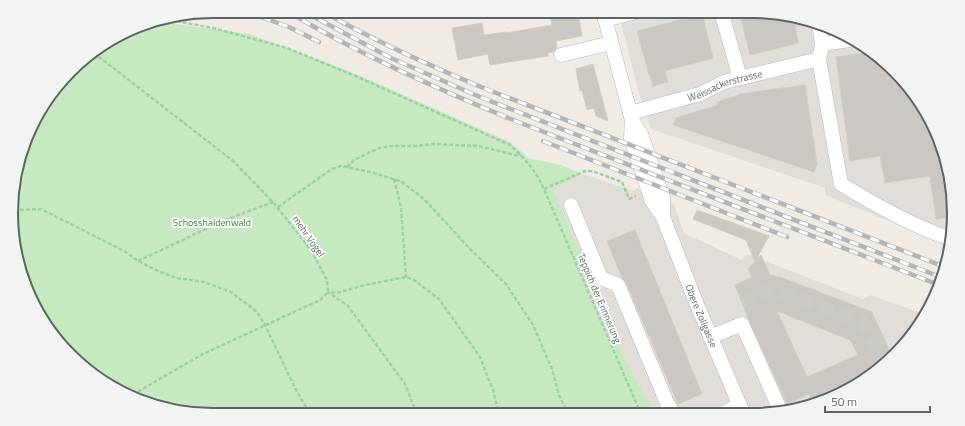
<svg xmlns="http://www.w3.org/2000/svg" width="965" height="426" viewBox="0 0 965 426" font-family="'Titillium Web',sans-serif">
<rect width="100%" height="100%" fill="#f0ece5"/>
<path fill="#e1deda" d="M618,11H752L817,22L885,61L933,124L954,200L948,245L825,195V188L651,129L639,94Z
M583,174L634,191L637,188L669,201L674,204L684,233L742,260L747,254L863,299L870,295L924,314L912,336L875,373L830,400L779,413L655,414L605,320L601,321L583,279L553,190Z"/>
<path fill="#c7e9c1" d="M153,21L249,34L354,73L510,142L529,158L561,165L583,174L553,190L589,273L583,279L601,321L605,320L655,414L213,415L148,404L80,365L38,314L13,240L15,174L38,112L80,61L148,22Z"/>
<path fill="#cbc7c2" stroke="#d5cdc3" fill-rule="evenodd" d="M549,11H578L582,36L556,41L557,48L553,52L548,53V56L490,65L488,54L458,60L452,28L482,23L484,35L506,32V33L552,25Z
M739,11H752L794,18L798,43L750,55Z
M702,14L713,58L665,71L668,82L653,86L650,75H649L637,31Z
M870,52L885,61L933,124L954,200L951,217L936,219L930,176L885,183L880,156L850,161L836,57Z
M593,64L608,121L596,116L594,108L587,110L582,90L580,91L576,69Z
M805,85L817,164L814,172L673,125L676,118L718,105L717,102L739,95V94Z
M697,210L769,236L755,262L746,240L693,219Z
M635,230L702,394L678,404L626,282L622,278L607,241Z
M761,255L770,275L780,277L872,312L892,356L875,373L854,383L855,384L812,403L809,394L787,404L748,318L735,285L752,277L748,269ZM777,311L850,340L858,355L807,377Z"/>
<g fill="none" stroke-linecap="round" stroke-linejoin="round">
<path stroke="#cbcac5" stroke-width="14" stroke-dasharray="14 7" stroke-linecap="butt" d="M742,303L772,289L862,321L884,365"/>
<g stroke="#b6b9bd" stroke-width="15">
<g id="minor">
<path d="M603,11L632,120L641,134L663,198V217"/>
<path d="M721,11L740,78"/>
<path d="M605,20L639,11"/>
<path d="M819,23L822,44L819,59L841,184C875,205 910,225 948,238"/>
<path d="M822,44L849,40"/>
<path d="M561,55L611,43"/>
<path id="s1" d="M630,113L700,94L724,82L819,59"/>
<path id="s2" d="M632,120L631,138L652,201L663,217L695,300L743,413"/>
<path d="M571,205L601,278L618,285L667,403L674,414"/>
<path d="M710,337L742,324L781,412"/>
<path d="M723,413L740,405"/>
</g>
</g>
<path stroke="#9dd1a5" stroke-width="2.5" stroke-dasharray="4 2" stroke-linecap="butt" d="M165,19L213,28L287,48L353,75L510,145C527,161 534,168 544,189L641,414
M94,53L233,161L273,202L311,250L327,280L328,292L320,300L203,354L132,395
M347,167L354,160L379,148L392,146H418L433,144L479,146L519,156L521,155
M394,179L401,207L406,277
M544,189L585,171H592L622,182L629,199L636,196
M278,207L332,169L341,166L374,173L402,182L424,199L470,249L506,284L533,325L552,369L559,395L568,414
M14,210L41,209L124,251L138,261L156,270L176,278L204,282L231,292L257,312L265,325L296,390L311,415
M138,261L225,220L273,202
M415,414L414,407L405,384L348,306L328,292L337,293L365,285L406,277L414,280L439,299L480,357L493,390L499,414"/>
<use href="#minor" stroke="#fff" stroke-width="14"/>
<g stroke="#b4b5b6" stroke-width="4.5">
<path id="rail" d="M245,11L289,27L319,42
M287,11C358,54 436,88 513,120L939,285
M303,11L391,58L480,97L943,278
M322,11C375,41 430,66 486,89L945,267
M543,141L787,237"/>
</g>
<use href="#rail" stroke="#fff" stroke-width="3" stroke-dasharray="9" stroke-linecap="butt"/>
</g>
<g text-anchor="middle" stroke-width="3.5" stroke-linejoin="round" paint-order="stroke">
<g font-size="10" fill="#5d6366" stroke="#fff">
<text dy="4" stroke="none"><textPath href="#s1" startOffset="99">Weissackerstrasse</textPath></text>
<text transform="translate(309 236) rotate(55)" y="4">mehr Vogel</text>
<text transform="translate(600 298) rotate(67)" y="4">Teppich der Erinnerung</text>
<text dy="4" stroke="none"><textPath href="#s2" startOffset="210">Obere Zollgasse</textPath></text>
</g>
<g font-size="10" fill="#388230" stroke="#fff">
<text x="212" y="226">Schosshaldenwald</text>
</g>
</g>
<path d="M0 0H965V426H0ZM213 18H752A195 195 0 0 1 947 213V213A195 195 0 0 1 752 408H213A195 195 0 0 1 18 213V213A195 195 0 0 1 213 18Z" fill="#f2f3f3" fill-rule="evenodd"/>
<path fill="none" stroke="#5d6366" stroke-width="2" d="M213 18H752A195 195 0 0 1 947 213V213A195 195 0 0 1 752 408H213A195 195 0 0 1 18 213V213A195 195 0 0 1 213 18Z"/>
<path d="M825 406v6h105v-6" fill="none" stroke="#5d6366" stroke-width="2"/>
<text x="831" y="406" font-size="12" fill="#5d6366" stroke="#ffffff" stroke-width="3" paint-order="stroke">50 m</text>
</svg>
